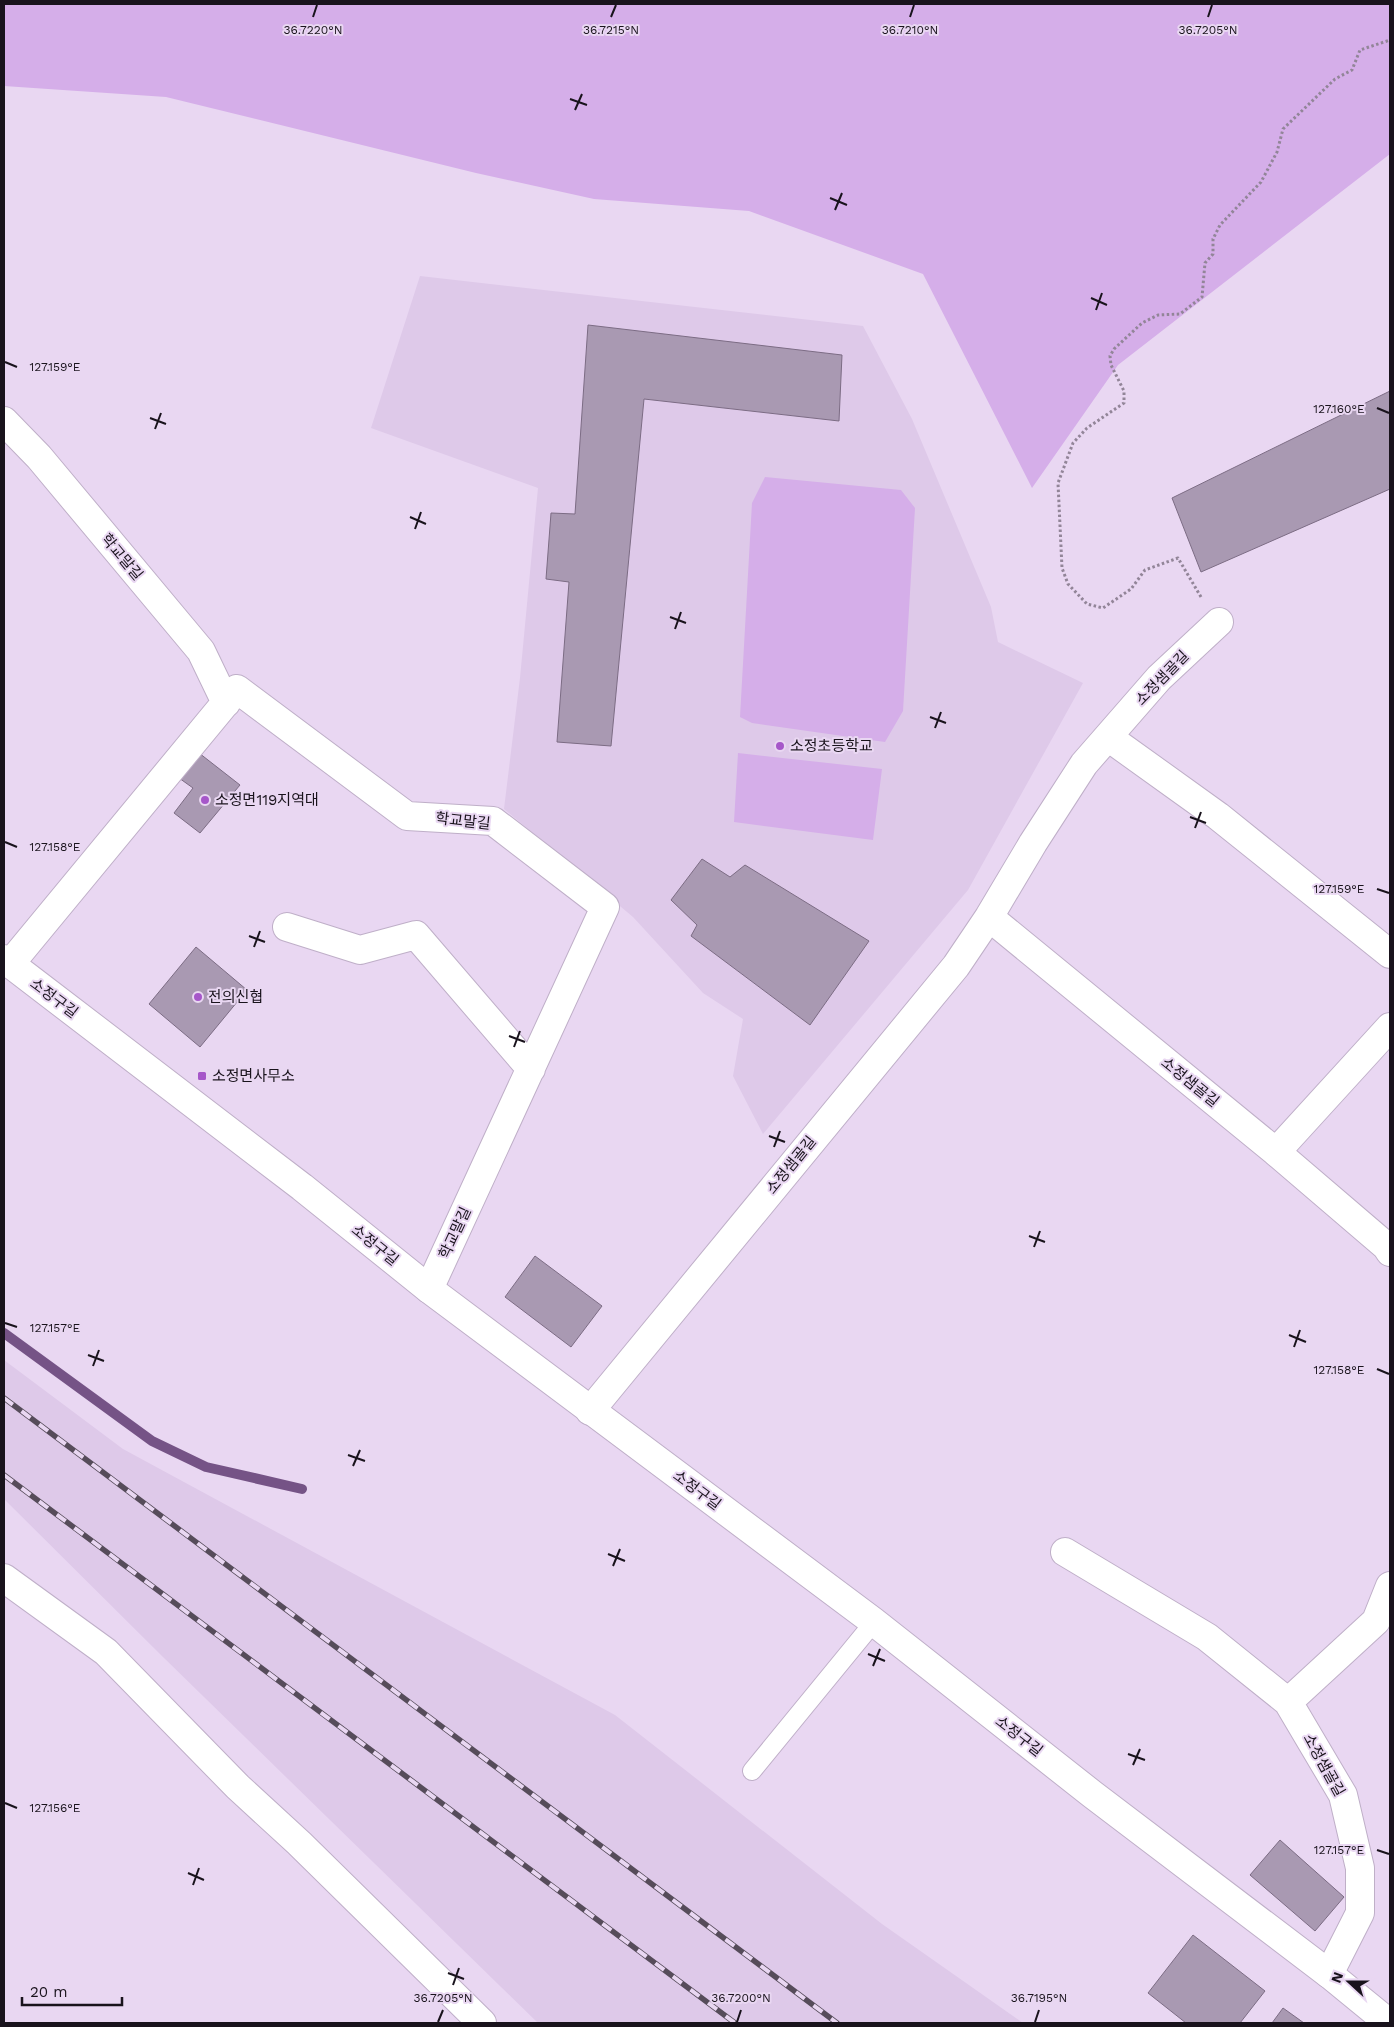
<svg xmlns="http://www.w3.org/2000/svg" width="1394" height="2027" viewBox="0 0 1394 2027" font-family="'Work Sans','Noto Sans KR',sans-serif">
<rect width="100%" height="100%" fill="#e9d7f2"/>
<path fill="#dec9e9" d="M420,276L863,326L912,419L991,607L998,642L1083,683L968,890L763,1134L733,1076L743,1019L703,993L633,917L504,809L520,678L538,488L371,428Z
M4,1360L123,1449L615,1715L882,1924L1023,2023H538L163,1657L4,1499Z"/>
<path fill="#d5aee9" d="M4,4H1390V154L1118,365L1032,488L923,274L749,211L594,199L476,173L166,97L4,86Z
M765,477L901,490L915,508L903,711L885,742L752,723L740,717L752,503Z
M738,753L882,769L873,840L734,822Z"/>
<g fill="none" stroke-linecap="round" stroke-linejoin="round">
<path stroke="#755386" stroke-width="10" d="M4,1333L152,1441L206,1467L302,1489"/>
</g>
<path fill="#a999b2" stroke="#7c6c84" d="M588,325L842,355L839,421L644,399L611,746L557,742L569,582L546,579L551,513L575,514Z
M1390,391V489L1201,572L1172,498Z
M199,753L240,785L200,833L174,813L193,788L179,778Z
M702,859L730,877L745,865L869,941L810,1025L691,936L697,925L671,900Z
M196,947L247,990L200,1047L149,1004Z
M535,1256L602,1306L571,1347L505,1297Z
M1280,1840L1344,1897L1315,1931L1250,1875Z
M1193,1935L1265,1991L1240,2023H1186L1148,1993Z
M1283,2008L1304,2023H1272Z"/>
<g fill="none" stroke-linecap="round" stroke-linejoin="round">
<g stroke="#bfafc8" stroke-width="20">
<path id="lane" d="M752,1771L874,1622"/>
</g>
<g stroke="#bfafc8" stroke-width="30">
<path id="street" d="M4,421L39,457L201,651L226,703
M1108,737L1218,816L1390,954
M989,917L1276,1152L1390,1027
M287,927L360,950L416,935L531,1069
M10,964L237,689L407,816L493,821L605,907L429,1289
M1276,1152L1386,1246L1390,1252
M590,1411L956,966L989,917L1033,843L1084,764L1159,678L1219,622
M1065,1552L1207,1637L1288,1702
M4,1578L106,1652L238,1787L299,1843L482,2023
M1329,1974L1360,1913V1868L1343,1795L1288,1702L1376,1621L1390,1586"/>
</g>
<g stroke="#bfafc8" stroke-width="30">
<path id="secondary" d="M4,959L302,1187L429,1289L874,1622L1092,1794L1329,1974L1389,2023"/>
</g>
<path stroke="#928598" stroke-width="3" stroke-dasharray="2.5 2.5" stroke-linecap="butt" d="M1201,597L1178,558L1145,570L1131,589L1103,608L1087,604L1068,584L1062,568L1058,483L1073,443L1087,428L1124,403V391L1111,365L1110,356L1114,349L1142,323L1158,315L1180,314L1202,297L1205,263L1213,254V239L1220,225L1261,182L1277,152L1283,129L1335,79L1352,70L1360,50L1390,40"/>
<use href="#lane" stroke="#fff" stroke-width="18"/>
<use href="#street" stroke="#fff" stroke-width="28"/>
<use href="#secondary" stroke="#fff" stroke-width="28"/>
<g stroke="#564c5a" stroke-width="5.5">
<path id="rail" d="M4,1398L837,2023
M4,1475L735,2023"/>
</g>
<use href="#rail" stroke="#e9d7f2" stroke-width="4" stroke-dasharray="11" stroke-linecap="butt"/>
</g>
<path fill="none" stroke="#19131c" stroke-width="2" d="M313,17L317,5M611,17L616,5M910,17L914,5M1208,17L1212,5M570,99L587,105M575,110L582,94M830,198L847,205M835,210L842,193M1091,298L1107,305M1096,310L1102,293M5,362L17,367M1377,408L1389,413M150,418L166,424M155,429L161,413M410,517L426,524M415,529L421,512M670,617L686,623M675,629L681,612M930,717L946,723M935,728L941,712M1190,817L1206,823M1195,828L1201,812M5,842L17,847M1377,889L1389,893M249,936L265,942M254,947L260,931M509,1036L525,1042M514,1047L520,1031M769,1136L785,1142M774,1147L780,1131M1029,1236L1045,1242M1034,1247L1040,1231M5,1323L17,1327M1289,1335L1306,1342M1294,1347L1300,1330M88,1355L104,1361M93,1366L99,1350M1377,1369L1389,1374M348,1455L365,1461M353,1466L360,1450M608,1554L625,1561M613,1566L620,1549M868,1654L885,1661M873,1666L880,1649M1128,1754L1145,1760M1133,1765L1140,1749M5,1803L17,1808M1377,1850L1389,1854M188,1873L204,1880M193,1885L199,1868M448,1973L464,1979M453,1985L459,1968M438,2022L443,2010M737,2022L741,2010M1035,2022L1039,2010"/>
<g fill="#a657c9" stroke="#e9d7f2" stroke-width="2">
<circle cx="780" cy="746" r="5"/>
<circle cx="205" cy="800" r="5"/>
<circle cx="198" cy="997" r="5"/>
<rect x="197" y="1071" width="10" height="10" rx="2.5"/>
</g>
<g text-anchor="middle" stroke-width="4" stroke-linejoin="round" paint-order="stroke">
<g font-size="15" fill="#19131c" stroke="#e9d7f2">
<text transform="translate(122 557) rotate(50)" y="5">학교말길</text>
<text transform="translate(1162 678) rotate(-46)" y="5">소정샘골길</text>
<text transform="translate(463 821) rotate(6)" y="5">학교말길</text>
<text transform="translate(54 998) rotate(37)" y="5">소정구길</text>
<text transform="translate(1190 1082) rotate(39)" y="5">소정샘골길</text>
<text transform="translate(791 1165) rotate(-51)" y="5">소정샘골길</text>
<text transform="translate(455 1233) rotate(-65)" y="5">학교말길</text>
<text transform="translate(375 1245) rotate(39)" y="5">소정구길</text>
<text transform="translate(697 1490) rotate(37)" y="5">소정구길</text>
<text transform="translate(1019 1736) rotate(38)" y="5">소정구길</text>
<text transform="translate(1324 1765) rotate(61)" y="5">소정샘골길</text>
</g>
<g font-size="15" fill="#19131c" stroke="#e9d7f2" text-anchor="start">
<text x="790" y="751">소정초등학교</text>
<text x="215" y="805">소정면119지역대</text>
<text x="208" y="1002">전의신협</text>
<text x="212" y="1081">소정면사무소</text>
</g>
</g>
<g font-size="12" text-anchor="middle" fill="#19131c" stroke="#e9d7f2" stroke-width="4" stroke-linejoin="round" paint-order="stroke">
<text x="313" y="34">36.7220°N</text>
<text x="611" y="34">36.7215°N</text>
<text x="910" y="34">36.7210°N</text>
<text x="1208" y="34">36.7205°N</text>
<text x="55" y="371">127.159°E</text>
<text x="1339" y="413">127.160°E</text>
<text x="55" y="851">127.158°E</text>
<text x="1339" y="893">127.159°E</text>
<text x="55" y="1332">127.157°E</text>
<text x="1339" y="1374">127.158°E</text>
<text x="55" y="1812">127.156°E</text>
<text x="1339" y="1854">127.157°E</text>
<text x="443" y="2002">36.7205°N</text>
<text x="741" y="2002">36.7200°N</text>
<text x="1039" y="2002">36.7195°N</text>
</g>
<rect width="1394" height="2027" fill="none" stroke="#19131c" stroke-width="10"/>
<g transform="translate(1349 1982) rotate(291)" stroke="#e9d7f2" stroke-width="4" paint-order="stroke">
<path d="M0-4L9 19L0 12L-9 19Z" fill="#19131c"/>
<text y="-8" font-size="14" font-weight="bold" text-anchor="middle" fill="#19131c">N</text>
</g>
<path d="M22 1997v8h100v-8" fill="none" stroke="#19131c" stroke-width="2.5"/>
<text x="30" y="1997" font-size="15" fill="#19131c" stroke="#e9d7f2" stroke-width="4" paint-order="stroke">20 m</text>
</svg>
